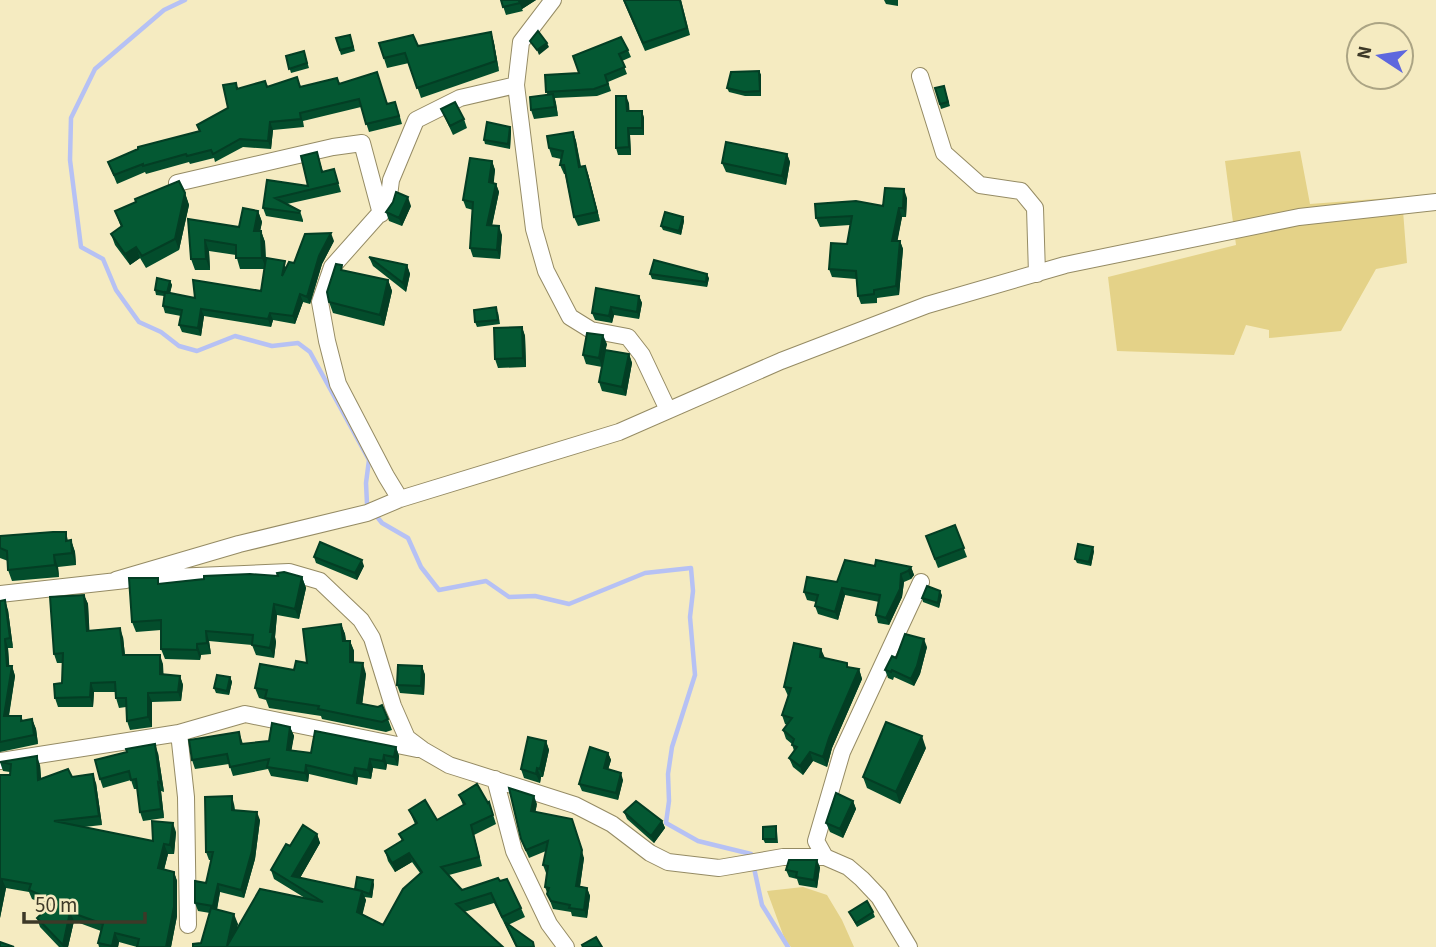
<svg xmlns="http://www.w3.org/2000/svg" width="1436" height="947" viewBox="0 0 1436 947" font-family="'Source Sans 3',sans-serif">
<rect width="100%" height="100%" fill="#f5ebc1"/>
<path fill="#e4d288" d="M1300,151L1310,204L1402,197L1407,263L1376,269L1341,331L1269,338V330L1246,325L1234,355L1117,351L1108,277L1236,245L1225,161Z
M803,887L827,895L842,920L854,947H791L785,940L767,891Z"/>
<g fill="none" stroke-linecap="round" stroke-linejoin="round">
<path stroke="#b6c1f4" stroke-width="4.5" d="M185,0L164,10L95,69L71,118L70,160L81,247L103,259L116,290L139,322L161,332L179,346L197,351L235,336L272,346L298,343L310,352L369,460L366,483L367,504L382,523L408,538L421,567L439,590L486,581L509,597L535,596L569,604L645,573L691,568L693,591L690,617L695,675L672,747L668,774L669,801L666,823L698,841L751,854L762,905L788,947"/>
<g stroke="#958b64" stroke-width="18">
<path id="minor" d="M920,76L944,153L980,185L1021,191L1035,208L1037,274
M516,85L521,42L553,0
M177,183L333,147L362,143L381,214
M400,499L386,476L338,384L327,341L320,302L332,267L388,204L391,180L416,120L460,98L516,85L534,229L546,271L570,317L591,330L628,337L642,355L668,410
M149,578L289,572L320,581L361,620L372,638L393,706L407,738L423,750L449,765L575,805L612,824L650,853L668,862L719,868L783,857H825L848,867L862,879L879,897L909,947
M116,580L239,544L367,513L400,499L619,432L781,361L927,305L1065,265L1299,217L1436,202
M0,594L126,580
M179,733L245,714L417,749
M0,761L179,733L186,797L188,925
M495,779L514,851L549,924L566,947
M825,857L816,841L842,752L921,582"/>
</g>
<use href="#minor" stroke="#fff" stroke-width="16"/>
</g>
<path fill="#034d2c" d="M501,0H536L522,9L523,11L506,15Z
M623,0H681L690,35L645,51Z
M884,0H898V6L886,4Z
M491,32L494,43L499,71L421,98L409,63L387,68L379,43L418,46Z
M350,35L355,51L341,55L336,38Z
M628,50L631,57L622,61L627,74L608,82L611,91L597,96L555,98L558,116L534,119L531,110L548,95L546,92L579,73Z
M304,51L309,68L291,73L286,56Z
M759,71L761,75V96H745L729,92L727,88Z
M337,78L340,84L387,104L398,110L402,124L369,132L361,107L303,121L304,127L273,130L271,149L243,147L215,162L214,158L190,164L189,162L146,174L145,172L117,184L108,162L138,149L199,131L197,125L228,108L236,83L238,89L267,86L300,87Z
M944,86L950,106L941,109L935,88Z
M629,103V111H642L644,118V135H630L631,155H618L616,148Z
M441,109L464,119L467,128L453,135Z
M510,127L511,131L510,149L485,144L484,140Z
M573,132L576,141L581,166H585L588,174L600,221L578,226L574,217L565,174H564L560,165L561,159L552,157L549,148Z
M317,152L323,172L334,169L341,192L287,204L300,211L303,220V222L266,216L263,208L267,180L308,186Z
M787,154L790,162L786,185L726,172L722,163Z
M492,161L495,170L493,183L496,184L499,192L492,226L502,235L500,259L473,257L470,248L473,210L466,208L463,200Z
M185,193L189,205L179,250L146,268L140,258L130,265L115,245L111,234L121,227L115,211Z
M907,198L906,217H902L897,241H900L903,249L899,295L877,298V303L861,304L858,296L856,279L832,277L829,269L847,244L850,225L820,227L816,218L883,206Z
M411,206L402,226L389,221L386,212Z
M258,211L262,222L260,231H261L265,242L266,260L287,267L334,241L322,264L310,304L303,302L295,324L273,320L271,327L204,316L201,336L182,332L179,325L181,316L165,313L163,306L164,296L156,295L155,290L170,281L172,285L170,293L195,298L261,291L264,269H240L236,255L209,251L210,270H195L191,259L188,219L239,227Z
M683,217L684,221L681,235L663,230L661,226Z
M369,257L407,265L410,274L406,292L373,266Z
M344,271L388,280L392,291L384,326L333,313L329,302Z
M650,274L709,278L707,287L652,279Z
M639,296L642,303L639,319L614,315L612,323L595,320L592,313Z
M498,312L500,324L477,327L475,322Z
M522,327L525,336L526,367L498,368L495,359Z
M607,344L605,350L629,354L632,363L626,396L602,391L599,382L602,367L586,364L583,355Z
M955,525L967,557L938,568L926,536Z
M66,532L68,541L71,540L75,552L76,565L58,567L59,577L12,581L8,570V561L0,558V536Z
M1094,551L1091,566L1077,563L1075,559Z
M314,557L364,566L357,580L316,563Z
M875,566L911,567L914,575L911,579L904,582L902,597L889,625L878,623L876,615L879,602L845,595L838,620L818,614L815,606L816,602L807,600L804,592L837,582Z
M302,577L306,588L299,619L277,615L275,637L276,642L274,658L256,655L252,645L209,641L211,654L201,655L200,660L165,659L161,649V630L136,632L132,622L160,584Z
M84,595L88,604L89,631L123,637L125,655L163,664V675L180,676L183,685L181,701L152,702V727L130,730L127,721L126,707L119,708L116,698L115,692H94L93,707H58L55,698L62,683V663H57L54,654Z
M942,595L939,608L923,602L922,598Z
M0,601L8,610L13,648H8L9,666H12L15,676L9,716H21L23,721L32,719L36,729L38,744L0,752Z
M341,624L345,634L346,641H350L354,651V662L366,674L362,704L388,719L392,730L386,732L322,719L321,716L269,708L266,700L259,698L255,688L307,663Z
M927,647L920,674L914,686L894,677L893,680L888,678L885,670L896,658Z
M825,658L849,667L859,669L862,679L832,748L827,767L813,761L803,775L793,767L789,758L794,751L792,744L786,739L783,730L787,725L785,724L782,715L788,696L784,687Z
M422,666L425,675L424,695L400,693L397,685Z
M230,677L232,682L229,695L216,693L214,688Z
M290,727L294,736L291,750L311,753L396,747L399,756L398,766L387,764L386,770L373,768L371,779L358,777L357,785L309,774L308,782L271,776L268,769L233,776L229,764L195,769L192,760L239,732L243,744L269,741Z
M546,741L549,750L543,777H541L540,783L524,778L521,769Z
M926,748L900,804L867,788L863,777Z
M158,753L164,792L161,791L164,818L143,821L140,812L137,789H134L131,780L103,788L100,779Z
M608,753L611,760L608,770L623,780L618,800L582,791L579,784Z
M0,762L40,765L41,779L72,777L96,783L102,825L84,827L153,841L176,832L174,854H168L164,870L174,872L177,881V916L171,947H137L119,942L118,947H99L98,943L101,931L74,921L68,947H59L40,927L37,918L49,906L32,899L29,892L6,888L0,918V775H10V772L3,771Z
M459,795L488,803L489,802L496,824L474,835L482,866L449,875L462,890L500,881L521,908L525,917L508,925L534,947H516L494,903L464,912L503,947L201,943L210,913L198,911L195,903L206,883L211,860H209L206,852L234,804L235,810L260,820L255,859L244,898L220,892L217,910L238,924L236,929L305,898L274,879L271,870L290,846L317,834L320,843L300,878L355,889L374,884L372,898L364,897L366,900L362,914L383,925L420,873L412,862L395,872L388,861L385,851L402,841L399,834L415,824L409,810L437,820L463,805Z
M853,801L856,809L843,838L830,832L826,823Z
M537,804L535,812L584,858L580,886L587,888L590,896L587,918L572,916L571,912L553,909L545,887L547,873H546L543,865L546,851L529,858L524,847L521,839Z
M624,812L662,821L665,828L654,843L627,819Z
M776,826L777,831L778,843H765L763,839Z
M820,867L817,888L799,885L797,879L789,877L786,870Z
M849,912H873L875,917L857,927Z"/>
<path fill="#033e24" d="M520,0H536L522,9L519,1Z
M491,32L494,43L499,71L496,61Z
M547,43L549,47L539,55L537,50Z
M759,71L761,75V96L760,91Z
M553,94L556,103L558,116L555,107Z
M626,96L629,103L630,118L627,111Z
M642,111L644,118V135L642,128Z
M270,122L273,130L271,149L268,141Z
M510,127L511,131L510,149L508,144Z
M628,128L630,135L631,155L629,147Z
M573,132L576,141L582,176L579,167Z
M787,154L790,162L786,185L782,176Z
M492,161L495,170L493,191L489,182Z
M585,166L588,174L600,221L597,212Z
M496,184L499,192L490,234L487,225Z
M904,189L907,198L906,217L903,208Z
M185,193L189,205L179,250L175,239Z
M408,197L411,206L402,226L399,218Z
M899,208L902,217L896,249L892,241Z
M258,211L262,222L258,242L254,231Z
M683,217L684,221L681,235L679,231Z
M499,226L502,235L500,259L497,250Z
M261,231L265,242L266,269L262,258Z
M331,233L334,241L322,264L310,304L307,297L319,256Z
M205,240L209,251L210,270L206,259Z
M900,241L903,249L899,295L896,286Z
M136,247L140,258L130,265L125,254Z
M407,265L410,274L406,292L403,283Z
M707,274L709,278L707,287L706,282Z
M388,280L392,291L384,326L380,315Z
M170,281L172,285L169,297L167,293Z
M300,294L303,302L295,324L293,316Z
M639,296L642,303L639,319L637,312Z
M611,307L614,315L612,323L609,316Z
M201,309L204,316L201,336L198,328Z
M270,313L273,320L271,327L268,319Z
M522,327L525,336L526,367L523,358Z
M603,335L607,344L602,367L599,358Z
M629,354L632,363L626,396L622,387Z
M71,540L75,552L76,565L72,553Z
M1093,547L1094,551L1091,566L1089,562Z
M54,555L58,567L59,577L55,565Z
M362,560L364,566L357,580L355,573Z
M911,567L914,575L911,579L908,571Z
M901,574L904,582L902,597L889,625L886,618Z
M302,577L306,588L299,619L295,609Z
M842,588L845,595L838,620L835,612Z
M940,591L942,595L939,608L938,603Z
M84,595L88,604L90,640L87,631Z
M5,600L8,610L13,648L10,638Z
M274,604L277,615L275,637L276,642L274,658L270,648V632Z
M341,624L345,634L347,651L343,641Z
M120,628L123,637L126,665L123,655Z
M206,631L209,641L211,654L207,643Z
M5,639L8,648L10,675L7,666Z
M924,639L927,647L920,674L914,686L911,679Z
M350,641L354,651V672L350,662Z
M197,644L201,655L200,660L197,650Z
M821,649L825,658L820,657Z
M160,655L163,664L164,683L160,674Z
M363,663L366,674L361,714L357,703Z
M12,666L15,676L7,726L4,716Z
M422,666L425,675L424,695L421,686Z
M859,669L862,679L832,748L827,767L823,757L829,738Z
M180,676L183,685L181,701L178,692Z
M230,677L232,682L229,695L227,691Z
M91,683L94,692L93,707L90,697Z
M148,693L152,702V727L148,717Z
M32,719L36,729L38,744L34,735Z
M290,727L294,736L290,759L287,750Z
M922,736L926,748L900,804L896,792Z
M546,741L549,750L543,777L540,769Z
M155,744L158,753L164,792L160,783Z
M396,747L399,756L398,766L394,757Z
M810,752L813,761L803,775L800,766Z
M608,753L611,760L606,776L604,768Z
M384,755L387,764L386,770L383,761Z
M37,756L40,765L42,789L38,780Z
M370,759L373,768L371,779L368,770Z
M306,765L309,774L308,782L305,773Z
M355,768L358,777L357,785L353,776Z
M537,768L541,777L540,783L536,774Z
M621,773L623,780L618,800L616,793Z
M93,774L96,783L102,825L99,816Z
M158,782L161,791L164,818L161,809Z
M232,796L234,804L235,818L232,810Z
M534,796L537,804L534,819L531,811Z
M853,801L856,809L843,838L840,829Z
M257,812L260,820L255,859L244,898L241,890Z
M662,821L665,828L654,843L651,836Z
M173,823L176,832L174,854L170,845Z
M575,827L584,858L579,893L576,886Z
M317,834L320,843L296,885L292,876Z
M164,844L168,854L162,877L158,868Z
M409,853L412,862L395,872L392,863Z
M817,860L820,867L817,888L814,880Z
M174,872L177,881V916L171,947H166Z
M2,879L6,888L0,918V891Z
M373,880L374,884L372,898L370,894Z
M218,884L220,892L216,914L213,906Z
M587,888L590,896L587,918L584,910Z
M362,891L366,900L361,921L357,912Z
M70,912L74,921L68,947H64L63,945Z
M234,914L238,924L232,947L227,946Z
M115,933L119,942L118,947H113Z"/>
<path fill="#045933" stroke="#033e24" stroke-width="2" d="M501,0H520L519,1L520,3L503,7Z
M624,0H680L687,28L643,43Z
M538,31L547,43L537,50L530,41Z
M491,32L496,61L417,88L405,53L384,58L379,43L413,35L418,46Z
M350,35L353,47L340,50L336,38Z
M621,37L628,50L619,54L625,67L605,75L608,84L594,89L546,92L545,75L579,73L573,56Z
M304,51L307,63L289,69L286,56Z
M759,71L760,91L744,92L727,88L731,72Z
M377,72L387,104L395,102L399,116L366,124L359,99L300,113L301,119L270,122L268,141L240,139L213,154L211,150L187,156L186,154L143,166V164L114,175L108,162L138,149V147L200,131L197,125L228,108L223,85L236,83L237,89L265,81L267,87L297,77L300,87L337,78L339,84Z
M944,86L948,102L940,104L935,88Z
M553,94L555,107L531,110L530,97Z
M616,96H626L627,111H642V128H628L629,147L616,148Z
M455,102L464,119L450,126L441,109Z
M487,122L510,127L508,144L484,140Z
M573,132L579,167L585,166L597,212L574,217L564,165H560L563,151L549,148L547,136Z
M726,142L787,154L782,176L722,163Z
M317,152L322,172L334,169L338,183L275,198L300,211L299,213L263,208L267,180L308,186L301,156Z
M470,158L492,161L489,182L496,184L487,225L499,226L497,250L470,248L473,202L463,200Z
M179,181L185,193L175,239L142,256L136,247L125,254L111,234L122,226L115,211L136,202L135,199Z
M885,188L904,189L903,208H899L892,241H900L896,286L874,290V294L858,296L856,271L829,269L831,243L847,244L852,216L816,218L815,204L856,201L883,206Z
M396,192L408,197L399,218L386,212L393,202Z
M243,208L258,211L254,231H261L262,258H236V245L205,240L206,259H191L188,219L239,227Z
M665,212L683,217L679,231L661,226Z
M331,233L319,256L307,297L300,294L293,316L270,313L268,319L201,309L198,328L179,325L182,310L163,306L165,292L195,298L193,280L261,291L266,258L285,261L282,276L289,262L294,263L305,234Z
M369,257L407,265L403,283Z
M654,260L707,274L706,282L650,274Z
M336,264L342,265L341,270L388,280L380,315L329,302L327,292Z
M157,278L170,281L167,293L155,290Z
M596,288L639,296L637,312L611,307L609,316L592,313Z
M496,307L498,320L475,322L474,310Z
M522,327L523,358L495,359L494,328Z
M587,333L603,335L599,358L583,355Z
M605,350L629,354L622,387L599,382Z
M955,525L964,548L935,559L926,536Z
M53,532H66V541L71,540L72,553L54,555L55,565L8,570L7,551L0,548V536Z
M320,542L362,560L355,573L314,557Z
M1078,544L1093,547L1089,562L1075,559Z
M845,560L875,566L876,560L911,567L908,571L901,574L900,589L886,618L876,615L880,595L842,588L835,612L815,606L818,595L804,592L807,577L837,582Z
M284,572L302,577L295,609L274,604L270,632H273L270,648L252,645L253,635L206,631L207,643L197,644V650L161,649V620L132,622L129,578H158V584L204,579V576L250,574L278,576L277,573Z
M927,586L940,591L938,603L922,598Z
M84,595L87,631L120,628L123,655H160V674L180,676L178,692L148,693V717L127,721L126,698H116L115,682L91,683L90,697L55,698L54,684L62,683L63,653L54,654L50,597Z
M5,600L10,638L5,639L7,666H12L4,716H21V721L32,719L34,735L0,742V601Z
M341,624L343,641H350V662L363,663L357,703L378,707L382,705L388,719L382,722L318,709L319,706L265,698L267,690L255,688L260,664L294,670L296,661L307,663L303,629Z
M905,634L924,639L917,666L911,679L892,670L891,672L885,670L892,656L896,658Z
M794,643L821,649L820,657L847,663V667L859,669L829,738L823,757L810,752L800,766L789,758L797,747L792,745L794,739L783,730L792,718L782,715L791,688L784,687Z
M398,665L422,666L421,686L397,685Z
M217,675L230,677L227,691L214,688Z
M886,722L922,736L896,792L863,777Z
M272,723L290,727L287,750L311,753L315,731L396,747L394,757L384,755L383,761L370,759L368,770L355,768L353,776L306,765L305,773L267,767L269,759L230,767L227,754L192,760L189,740L239,732L241,744L269,741Z
M528,737L546,741L540,769L537,768L536,774L521,769Z
M155,744L160,783L158,782L161,809L140,812L136,779L131,780L129,771L100,779L95,760L127,752L126,749Z
M590,747L608,753L604,768L621,773L616,793L579,784Z
M37,756L38,780L68,769L72,777L93,774L99,816L54,821L153,841L152,821L173,823L170,845L164,844L158,868L174,872V907L166,947H137L139,939L115,933L112,946L98,943L103,924L70,912L63,945L37,918L55,901L29,890L31,884L2,879L0,891V775H10L11,764L0,762Z
M477,784L488,803L489,802L493,815L471,825L479,857L441,867L462,890L498,878L500,881L507,879L521,908L502,917L491,893L456,904L503,947H193V944L201,943L211,908L234,914L227,946L260,889L323,902L271,870L286,844L290,846L303,825L317,834L292,876L362,891L357,912L383,925L403,889L422,872L409,853L392,863L385,851L403,840L399,834L417,823L409,810L425,800L437,820L465,804L459,795Z
M509,788L534,796L531,811L572,819L582,850L576,886L587,888L584,910L569,908L570,905L551,901L547,894L549,888L545,887L548,866L543,865L548,841L526,850L521,839Z
M836,793L853,801L840,829L826,823Z
M232,796V810L257,812L252,851L241,890L218,884L213,906L195,903V881L206,883L213,852H206L205,797Z
M636,801L662,821L651,836L624,812Z
M776,826V839H763V827Z
M789,860H817L814,880L796,877L797,872L786,870Z
M357,877L373,880L370,894L355,889Z
M867,901L873,912L856,923L849,912Z
M505,922L533,942L534,947H517Z
M596,937L602,947H583L582,945Z
M0,942L14,947H0Z"/>
<g transform="translate(1380 56) rotate(282)"><circle r="33" fill="#f5ebc1" stroke="#aba484" stroke-width="2"/>
<path d="M0-5L12 26L0 18L-12 26Z" fill="#5e67de"/>
<text y="-10" font-size="19" font-weight="bold" text-anchor="middle" fill="#3d3928">N</text>
</g>
<path d="M24 912v10h121v-10" fill="none" stroke="#3d3928" stroke-width="3.5"/>
<text x="35" y="912" font-size="21" fill="#3d3928" stroke="#f5ebc1" stroke-width="5" paint-order="stroke">50 m</text>
</svg>
